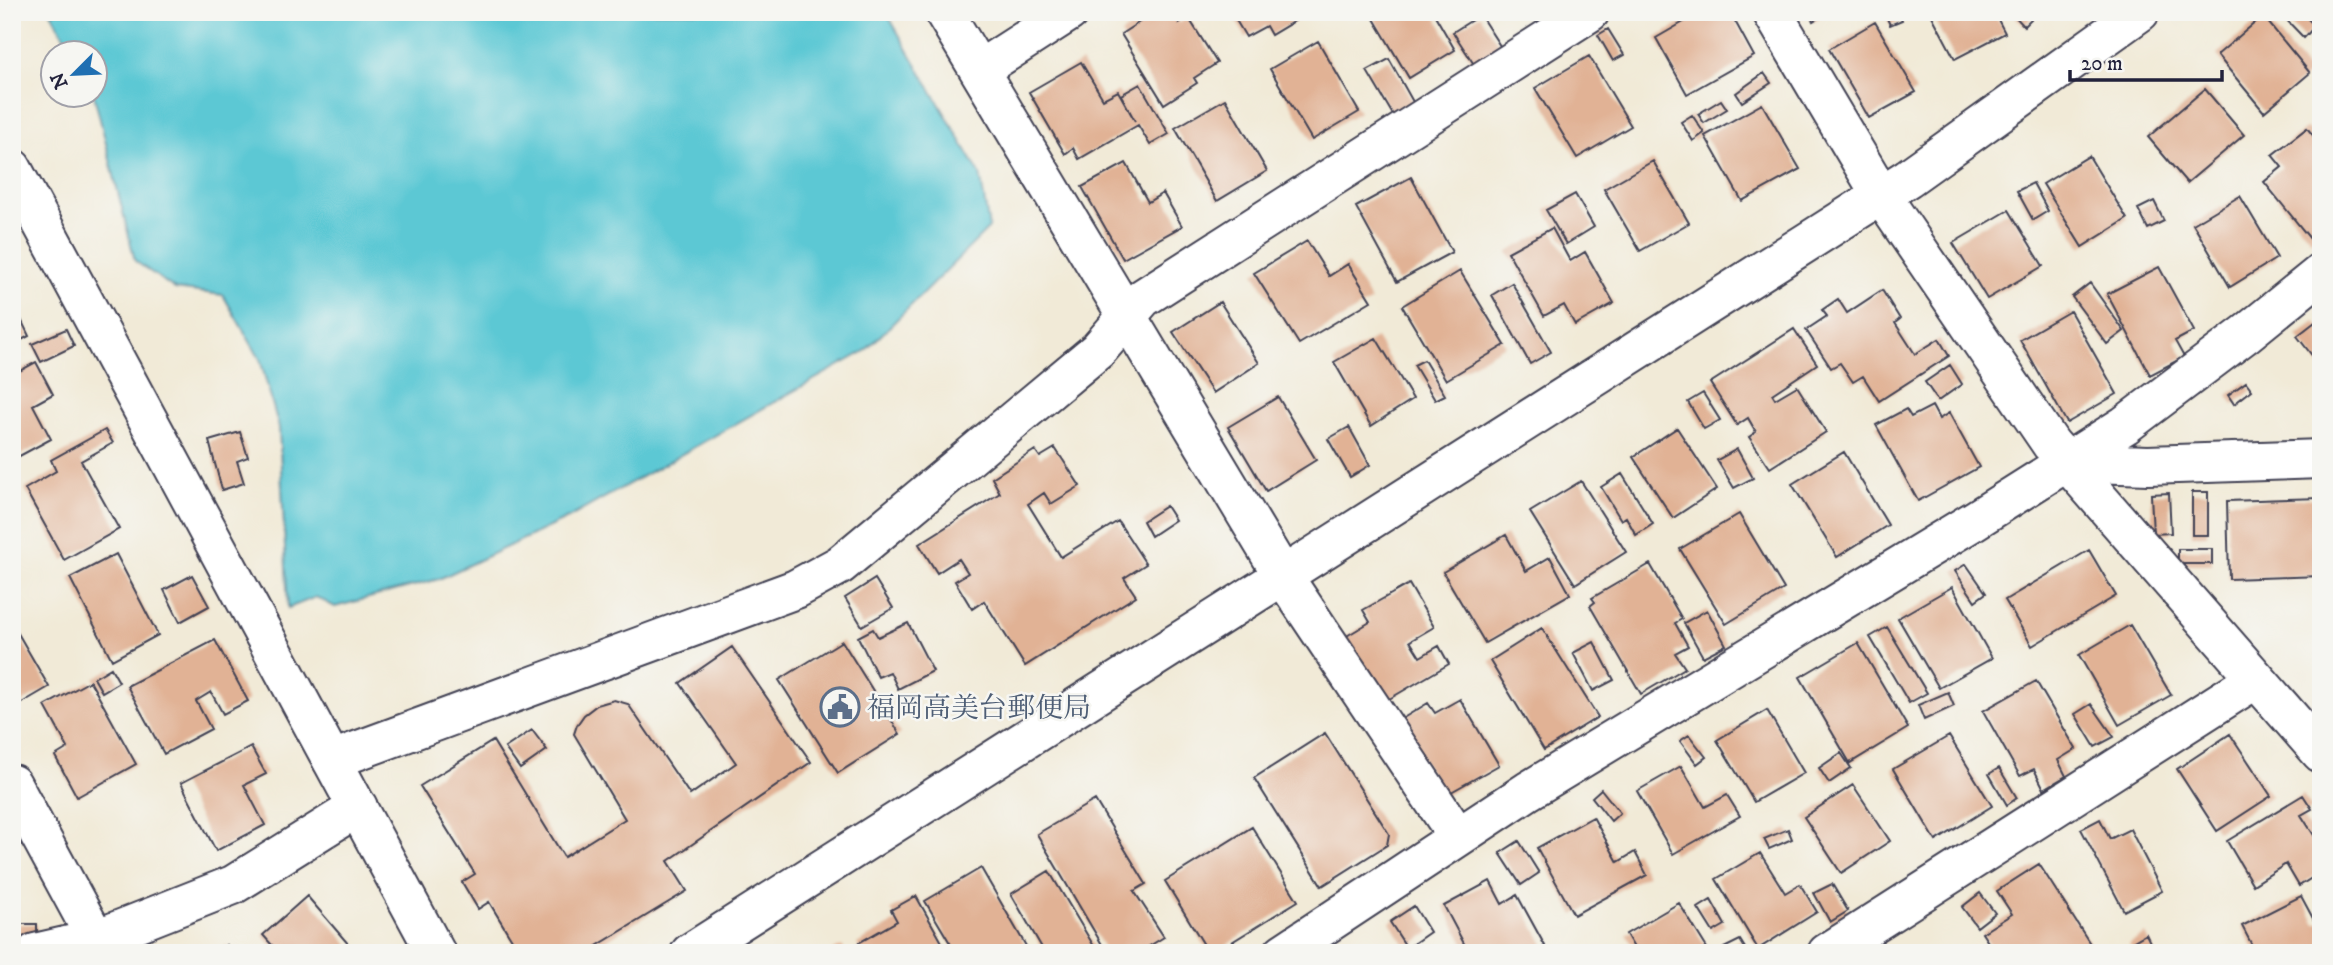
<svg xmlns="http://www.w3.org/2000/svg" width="2333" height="965" viewBox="0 0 2333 965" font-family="'IM FELL DW Pica','Noto Serif JP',serif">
<rect width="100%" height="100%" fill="#f6f6f2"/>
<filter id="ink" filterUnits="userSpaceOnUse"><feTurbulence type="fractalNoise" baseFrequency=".0143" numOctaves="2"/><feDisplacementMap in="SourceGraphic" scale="14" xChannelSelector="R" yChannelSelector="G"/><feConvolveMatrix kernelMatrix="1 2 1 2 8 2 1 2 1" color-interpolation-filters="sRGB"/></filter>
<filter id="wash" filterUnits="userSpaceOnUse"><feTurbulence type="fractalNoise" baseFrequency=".00686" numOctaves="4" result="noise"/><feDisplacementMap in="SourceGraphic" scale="28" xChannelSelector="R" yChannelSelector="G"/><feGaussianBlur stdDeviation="1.57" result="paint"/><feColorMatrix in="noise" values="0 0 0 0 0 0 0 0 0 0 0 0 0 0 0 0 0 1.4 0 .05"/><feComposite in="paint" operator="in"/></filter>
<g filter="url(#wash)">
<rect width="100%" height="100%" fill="#f1ead7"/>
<path fill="#5cc8d4" stroke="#3f7588" stroke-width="2" d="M51,12H886L980,174L989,228L865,351L570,517L439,579L335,607L316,597L288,608L279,428L260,359L223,295L175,289L135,261L94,95V52H73Z"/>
<g id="blocks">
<path fill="#e1b295" d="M1155,12H1172L1179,23L1188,17L1217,63L1194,78L1197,83L1164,104L1121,34Z
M1231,12H1305L1306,14L1271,35L1266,26L1246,37Z
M1370,12H1433L1455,50L1409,78Z
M1701,12H1730L1754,56L1687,94L1656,38Z
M1808,12H1828L1813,21Z
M1884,12H1899L1902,20L1890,25Z
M1930,12H1994L2005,33L1955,59Z
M2011,12H2027L2032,18L2024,26Z
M2279,12H2301L2315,26L2304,38Z
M1480,15L1502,49L1475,66L1453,32Z
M2263,16L2310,73L2264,112L2217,55Z
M1875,22L1916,92L1869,118L1829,49Z
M1608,29L1624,55L1613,61L1598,35Z
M1318,41L1359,112L1312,140L1270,69Z
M1589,56L1631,126L1577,158L1535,88Z
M1389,59L1417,109L1396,120L1367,71Z
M1081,62L1103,99L1118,91L1135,121L1121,95L1140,84L1169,134L1150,145L1138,125L1079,159L1073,148L1065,154L1029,92Z
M1764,73L1771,83L1742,102L1736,93Z
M2205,89L2244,135L2187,183L2148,137Z
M1225,99L1267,171L1217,201L1175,128Z
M1721,100L1727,109L1704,123L1698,114Z
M1762,104L1800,169L1742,201L1705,136Z
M1692,115L1704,133L1693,141L1681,122Z
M2307,128L2321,145V232L2311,240L2264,182L2282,167L2272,155Z
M2089,156L2127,219L2082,247L2043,184Z
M1653,161L1689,223L1640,251L1604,189Z
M1126,163L1148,202L1163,193L1182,226L1123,259L1082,187Z
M1411,177L1452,252L1397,282L1356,207Z
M2033,183L2048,211L2033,220L2017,191Z
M1575,194L1594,227L1566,244L1546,210Z
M2240,196L2277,258L2230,287L2193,224Z
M2154,201L2164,221L2148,229L2138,209Z
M2009,210L2043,266L1987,299L1953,243Z
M1552,228L1570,261L1585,252L1614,303L1575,325L1564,305L1544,316L1508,252Z
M1307,241L1329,276L1348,264L1371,301L1299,344L1254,273Z
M2159,267L2194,331L2175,341L2184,357L2150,375L2107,294Z
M1460,271L1505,345L1446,380L1402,306Z
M1512,283L1551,352L1530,364L1492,295Z
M2090,283L2124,331L2107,344L2072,297Z
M1882,290L1900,319L1895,323L1915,354L1939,339L1949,356L1879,401L1863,376L1853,382L1840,363L1831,368L1806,330L1827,316L1822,310L1838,299L1847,313Z
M1220,302L1259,363L1213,393L1173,332Z
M16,309L29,336L12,345V311Z
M2070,311L2117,394L2067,423L2020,340Z
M2315,322L2321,328V367L2297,336Z
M66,329L74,346L41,362L32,344Z
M1794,329L1817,364L1772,394L1775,399L1797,386L1826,432L1770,468L1749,437L1756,432L1748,418L1737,425L1710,383Z
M1376,338L1413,399L1371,426L1334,362Z
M1424,360L1445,395L1435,400L1414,365Z
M36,362L53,394L33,405L51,439L12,460V375Z
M1950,365L1962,384L1938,401L1925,382Z
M2246,382L2252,390L2234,404L2228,395Z
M1703,393L1720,420L1704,429L1688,402Z
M1278,397L1316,460L1266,491L1228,427Z
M1932,406L1939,419L1949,413L1979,467L1918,501L1876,425L1906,409L1911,417Z
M1349,427L1370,465L1350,477L1328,439Z
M1677,428L1717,489L1673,518L1633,457Z
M105,430L113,443L81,461L119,529L64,560L25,489L56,471L51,460Z
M240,432L248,457L237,461L244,483L222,490L209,441Z
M1055,448L1080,486L1051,504L1044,493L1028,504L1061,557L1118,521L1146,564L1124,578L1136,596L1025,666L984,601L972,609L955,581L968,573L959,559L937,573L919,544L1000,493L992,478L1035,450L1040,457Z
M1737,449L1753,478L1734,488L1717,460Z
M1844,452L1888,525L1837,557L1792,484Z
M1622,474L1653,524L1636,535L1626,517L1621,520L1601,487Z
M1581,481L1626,552L1575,584L1530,512Z
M2192,492H2208V535H2192Z
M2169,493L2171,533L2153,534L2151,494Z
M2321,498V576L2229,579L2227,501Z
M1166,506L1175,520L1151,536L1143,521Z
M1739,514L1784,589L1726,624L1680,549Z
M1506,535L1526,571L1550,557L1570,594L1485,643L1443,572Z
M2178,549H2212V564H2178Z
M2089,550L2116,596L2032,646L2005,600Z
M116,554L158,635L112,660L70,578Z
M1650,564L1682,619L1675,623L1688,646L1675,653L1685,668L1641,694L1590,606L1595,602L1592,598Z
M1966,564L1986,593L1975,601L1955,571Z
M192,575L209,606L180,622L164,590Z
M875,579L893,608L862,626L845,598Z
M1409,584L1434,627L1410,641L1420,657L1439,646L1449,664L1384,702L1345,637L1370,622L1363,610Z
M1952,587L1992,658L1939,688L1898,618Z
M1707,610L1726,645L1703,657L1684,623Z
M12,623L49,687L20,704L12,690Z
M908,623L933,671L898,689L890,672L878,677L858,637L873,629L878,637Z
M2130,625L2171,695L2119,725L2079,655Z
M1887,627L1927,693L1909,703L1870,637Z
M1542,628L1598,717L1544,750L1490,661Z
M215,640L248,701L223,714L211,692L196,701L211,729L164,754L127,686Z
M842,641L900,734L838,773L779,680Z
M1594,642L1614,680L1593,691L1573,653Z
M1858,643L1908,728L1850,763L1800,677Z
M732,647L811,762L668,861L687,891L585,953H520L489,902L478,909L462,882L475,874L420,786L493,741L564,857L625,819L574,734L577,725L584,715L597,705L614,700L628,704L690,795L736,763L680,683Z
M111,668L119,682L102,692L94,678Z
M90,681L136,764L77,797L55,756L68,748L45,706Z
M2036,681L2076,749L2058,760L2066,776L2044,789L2034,769L2020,776L1983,711Z
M1948,692L1954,706L1924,720L1918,705Z
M1460,699L1499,765L1444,796L1400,720L1428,703L1435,713Z
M2091,704L2114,737L2095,747L2075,714Z
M1767,710L1804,773L1754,802L1717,740Z
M532,730L547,750L520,769L505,748Z
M1325,733L1389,834L1387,845L1322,886L1254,778Z
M2230,734L2271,796L2217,831L2177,769Z
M1689,735L1706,757L1697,764L1680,741Z
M1949,736L1992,806L1936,841L1893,769Z
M251,747L266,774L244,785L265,825L216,851L181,783Z
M1841,753L1851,768L1829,783L1819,768Z
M1681,766L1705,807L1727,795L1740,816L1673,854L1637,791Z
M1999,768L2017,798L2007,805L1989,774Z
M1853,785L1890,841L1841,873L1804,817Z
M1601,789L1620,813L1611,821L1592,797Z
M2303,795L2312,809L2301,815L2321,846V872L2299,886L2286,864L2253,885L2227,841Z
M1095,800L1146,884L1134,891L1164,937L1138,953H1107L1037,834Z
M1593,817L1618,862L1635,852L1647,875L1574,915L1537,848Z
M2100,819L2110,839L2130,829L2162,891L2124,911L2081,829Z
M1252,827L1298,901L1214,953H1209L1165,881Z
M1788,829L1792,839L1769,849L1764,839Z
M1519,841L1539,873L1521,885L1500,853Z
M1760,853L1785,893L1800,884L1817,912L1758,949L1716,879Z
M2039,864L2096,953H1995L1982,933L2012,914L1997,891Z
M981,868L1030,953H956L925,901Z
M1049,871L1098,953H1045L1011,894Z
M1490,881L1502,904L1517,895L1545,946L1533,953H1469L1444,906Z
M1832,884L1848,911L1830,922L1814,893Z
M1980,893L1995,913L1977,927L1962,907Z
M307,896L356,953H279L263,935Z
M916,896L948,953H862L857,944L897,921L891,910Z
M2301,896L2316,924L2321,922V948L2311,953H2256L2242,926Z
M1711,900L1725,925L1713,932L1698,908Z
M1679,903L1710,953H1637L1626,934Z
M1414,906L1430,932L1407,948L1390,922Z
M19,924H37V937L19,938Z
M2146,934L2155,953H2133L2129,944Z
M1740,940L1748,953H1727L1724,948Z
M226,945L233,953H218Z
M842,946L846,953H828Z"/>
</g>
</g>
<g filter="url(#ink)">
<use href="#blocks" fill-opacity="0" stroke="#414052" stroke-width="2"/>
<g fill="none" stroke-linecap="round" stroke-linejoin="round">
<g stroke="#414052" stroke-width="42">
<path id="minor" d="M944,12L1283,576L1458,837
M1772,12L1881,195L2051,444L2321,753
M979,70L1069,12
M2067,462L2148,465L2321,459
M332,760L796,589L840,565L1098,350L1143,298L1590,12
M12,784L96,939
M35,953L96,939L233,885L358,807
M1283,953L1528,791L1972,522L2125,425L2247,333L2321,273
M1827,953L2256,679"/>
</g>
<g stroke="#414052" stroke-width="42">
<path id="tertiary" d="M12,168L436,953
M690,953L1908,178L2140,12"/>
</g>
<use href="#minor" stroke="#fff" stroke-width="38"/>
<use href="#tertiary" stroke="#fff" stroke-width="38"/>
</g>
</g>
<defs>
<g id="civic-ring" transform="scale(2.0125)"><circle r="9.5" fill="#f6f6f2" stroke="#5c6f8a" stroke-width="1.5"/><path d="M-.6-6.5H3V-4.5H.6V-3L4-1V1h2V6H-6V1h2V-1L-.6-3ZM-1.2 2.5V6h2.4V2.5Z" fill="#5c6f8a"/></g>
</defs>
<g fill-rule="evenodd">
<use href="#civic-ring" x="840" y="707"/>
</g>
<g text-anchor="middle" stroke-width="5" stroke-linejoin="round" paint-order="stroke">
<g font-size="28" fill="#4e5e75" stroke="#f6f6f2" text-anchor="start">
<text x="867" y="717">福岡高美台郵便局</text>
</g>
</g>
<rect width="2333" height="965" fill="none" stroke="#f6f6f2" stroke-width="42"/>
<g transform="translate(74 74) rotate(246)"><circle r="33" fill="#f6f6f2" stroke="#a1a1a9" stroke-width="2"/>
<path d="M0-5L12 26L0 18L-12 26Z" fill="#1f6fb2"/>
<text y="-10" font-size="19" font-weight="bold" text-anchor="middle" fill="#22223b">N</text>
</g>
<path d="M2070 70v10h152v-10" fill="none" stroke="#22223b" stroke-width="3.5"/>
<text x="2081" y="70" font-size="21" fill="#22223b" stroke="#f6f6f2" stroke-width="5" paint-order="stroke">20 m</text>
</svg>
